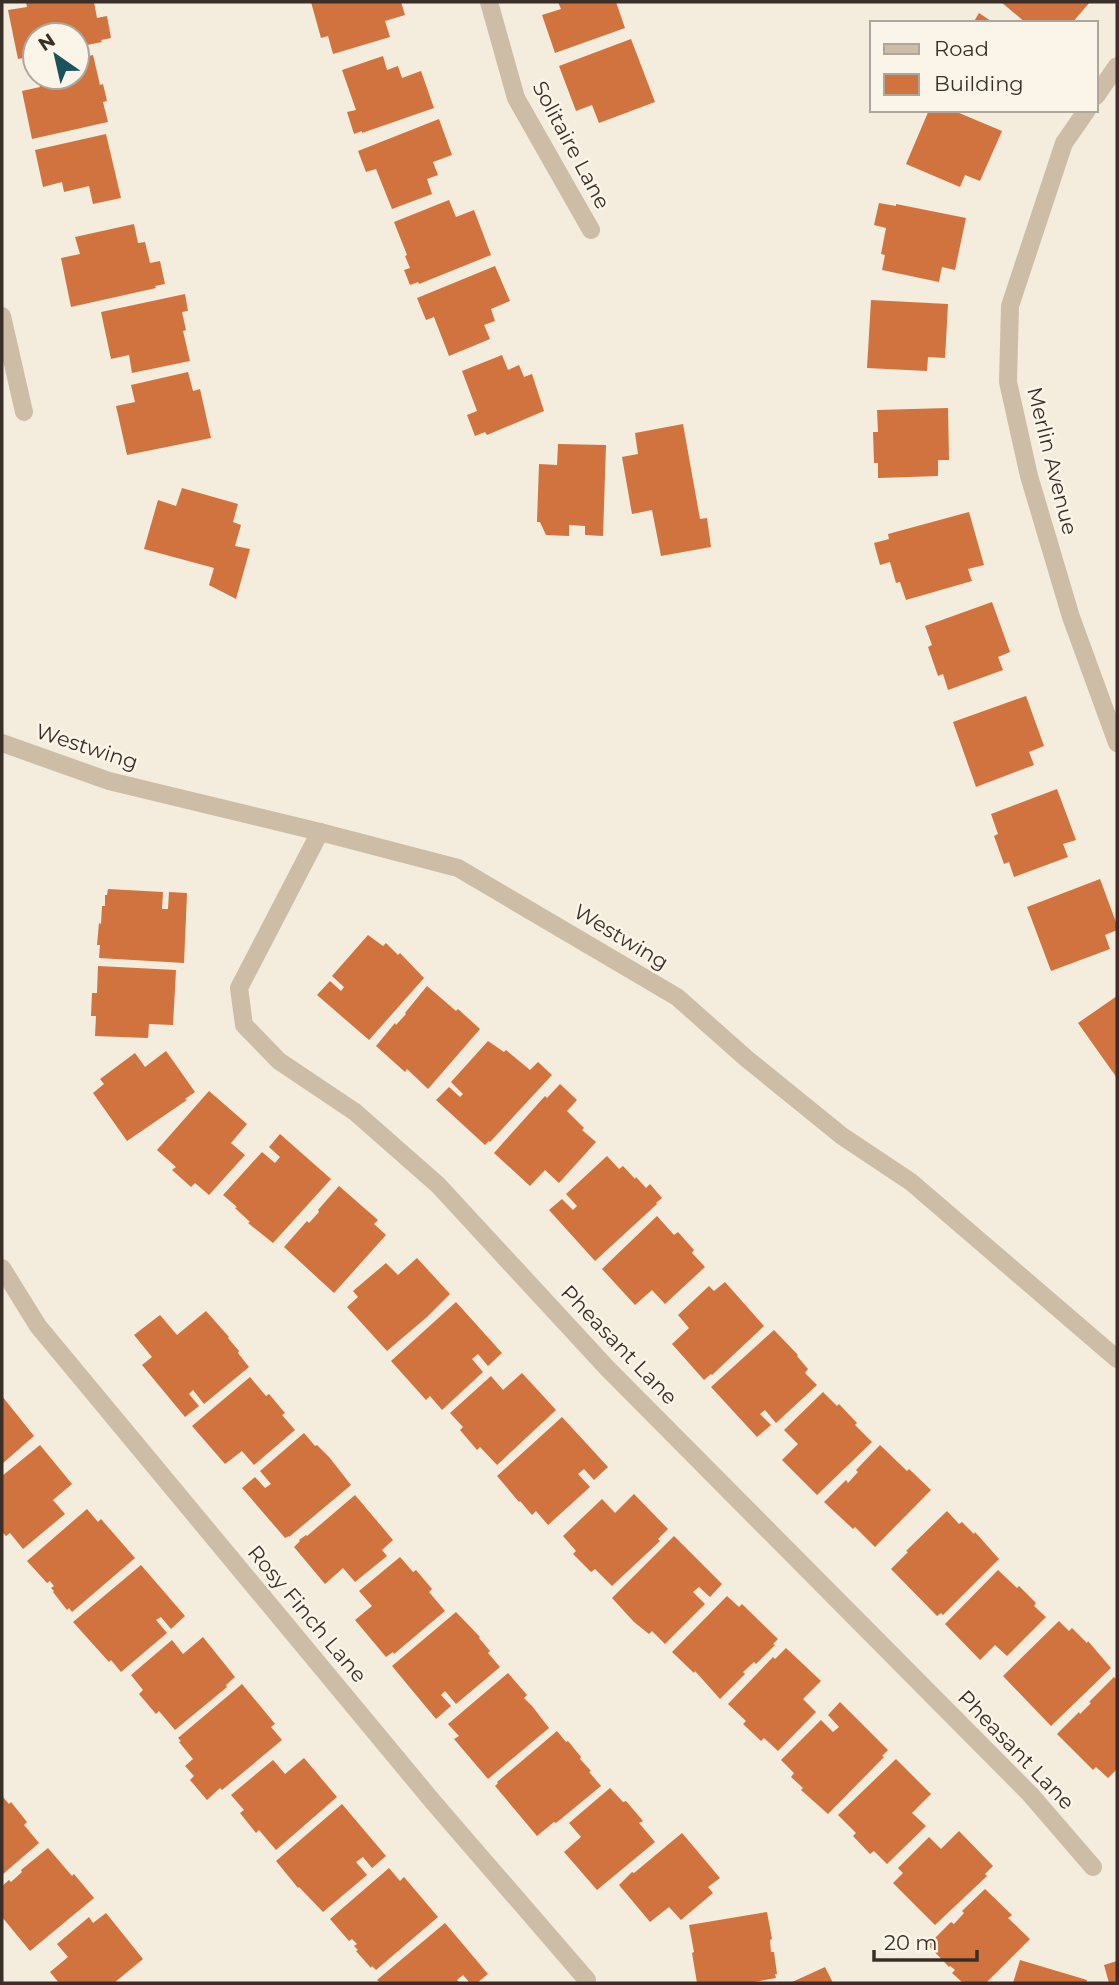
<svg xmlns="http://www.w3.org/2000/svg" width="1119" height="1985" viewBox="0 0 1119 1985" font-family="Montserrat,sans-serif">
<rect width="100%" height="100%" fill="#f4ecdc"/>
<path fill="#d0733e" d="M26,2H94L97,18L107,16L111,38L101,40L102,42L77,47V35H35V56L18,59L8,10L27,7Z
M311,2H401L405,15L385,21L390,37L333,54L328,36L321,38Z
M558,2H616L625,28L555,53L542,15L561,9Z
M1001,2H1090L1072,23H1026Z
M979,13L994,23H973Z
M631,39L655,102L599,123L592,105L576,111L559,66Z
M93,55L100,85L103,84L107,101L103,102L108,122L32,139L22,91L40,87L37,77H77V59Z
M383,56L387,70L398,66L402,78L421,71L434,108L362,133V131L354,134L347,112L356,110L342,70Z
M929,110H952L1002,131L980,181L965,175L960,187L906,164Z
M439,119L452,155L433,162L438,175L427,179L432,194L392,209L376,169L366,172L358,151Z
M106,134L121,198L93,204L89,186L64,192L62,182L43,187L35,150Z
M449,200L456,217L474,210L491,255L419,284L418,282L410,285L404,270L410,268L405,256L407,255L394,222Z
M879,203L896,206V204L966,218L955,270L942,267L939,282L882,270L885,255L881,254L886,228L874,225Z
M134,224L138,243L145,242L150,263L160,261L165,284L155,286L156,288L71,307L61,258L80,254L75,237Z
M495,266L510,301L491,309L495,321L484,325L490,339L449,356L434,317L426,320L417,298Z
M185,294L188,311L182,312L186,330L183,331L190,361L132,373L129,355L111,359L101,312Z
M871,300L948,304L945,358L928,357L927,371L867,368Z
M502,355L508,370L519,365L524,377L532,374L544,411L487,435L485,432L475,436L467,415L477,411L462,371Z
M188,372L193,391L200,389L211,438L127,455L116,406L135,402L131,385Z
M948,408L949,460H938V476L878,478V463H874L873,432H878L877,410Z
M683,424L700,519L707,518L711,547L661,556L652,510L632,514L622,457L638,454L635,433Z
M558,444L606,445L603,536L585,535V526L569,525V536L546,535L540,522H537L539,464L557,465Z
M182,488L238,504L233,522L241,525L235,546L250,549L236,599L209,585L214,568L144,549L158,500L176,506Z
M969,512L984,565L968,569L972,581L906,600L900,582L896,583L890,562L880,565L874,543L889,539L888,534Z
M992,602L1010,652L998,657L1003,670L948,690L943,674L938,676L928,647L932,645L925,626Z
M1026,696L1044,746L1029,752L1034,765L976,787L953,722Z
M1057,789L1076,840L1063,844L1068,857L1014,877L1009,862L1004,864L994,836L998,834L991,814Z
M1100,879L1117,925V930L1105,935L1110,949L1051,971L1027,907Z
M108,889L163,892L162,909H168L169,892L187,893L184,963L99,958L100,945H97L99,923L101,924L102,906H105V895H107Z
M368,935L383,946L386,943L398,955L400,953L424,978L369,1040L317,995L330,981L341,991L344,987L332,976Z
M98,966L176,970L173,1025L149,1024L148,1038L95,1036L96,1016H91L92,993H97Z
M427,986L456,1011L458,1009L480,1029L428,1089L407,1069L405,1072L376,1046L395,1023L396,1025L406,1014L405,1013Z
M1117,996V1078L1078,1023Z
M488,1041L504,1052L506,1050L530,1070L538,1062L552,1075L490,1142L489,1141L485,1145L436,1100L449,1087L460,1097L463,1094L451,1082Z
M166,1051L195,1092L185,1099L187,1100L127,1141L93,1093L104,1084L100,1079L135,1053L145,1067Z
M560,1084L577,1100L567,1111L584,1128L582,1130L596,1142L559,1183L545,1170L530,1186L494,1153L545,1096L547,1098Z
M209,1091L247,1124L231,1143L245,1155L209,1195L195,1183L191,1187L172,1170L176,1167L157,1150Z
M280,1134L331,1179L273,1243L248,1223L250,1222L235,1208L237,1207L223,1195L262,1152L275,1163L280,1157L269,1147Z
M607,1156L619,1169L623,1166L635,1179L636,1177L646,1188L650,1184L662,1198L656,1203L657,1204L595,1261L549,1210L562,1199L573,1210L577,1206L566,1194Z
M339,1186L378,1220L374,1224L386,1235L334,1293L284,1247L307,1221L309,1223L319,1212L318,1210Z
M657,1216L674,1235L678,1232L694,1250L692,1253L705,1267L665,1304L652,1290L635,1305L602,1269Z
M417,1258L450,1294L427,1317L387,1351L347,1307L358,1297L353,1291L386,1263L398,1275Z
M725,1282L764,1326L712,1375L711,1374L704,1380L672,1344L689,1328L678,1315L709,1286L714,1291Z
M456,1302L502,1353L488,1366L478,1354L472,1359L483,1372L442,1410L430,1396L426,1400L391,1361Z
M206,1311L229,1337L228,1338L239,1351L238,1353L249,1367L204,1404L193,1390L189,1394L199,1406L185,1417L142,1365L152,1357L134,1335L160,1315L177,1335Z
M774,1330L798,1355L797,1356L808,1369L805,1373L817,1385L776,1423L765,1410L760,1414L771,1425L757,1437L711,1387Z
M522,1373L556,1410L497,1465L480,1447L477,1450L460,1430L463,1427L450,1413L491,1376L503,1390Z
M250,1377L266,1396L269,1394L285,1413L282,1415L295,1430L254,1465L242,1451L225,1464L192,1426Z
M823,1392L837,1406L839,1404L857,1423L855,1425L872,1442L817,1495L782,1460L798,1444L784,1430Z
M2,1396L34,1436L2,1464Z
M562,1417L608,1467L594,1480L584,1469L578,1474L590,1487L548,1525L536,1511L532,1515L520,1501L519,1502L497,1476Z
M304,1433L315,1446L317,1445L329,1457L351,1485L289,1537V1536L285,1538L242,1488L255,1477L265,1488L271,1484L260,1471Z
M40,1445L72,1484L53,1500L65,1514L23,1549L10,1533L6,1536L2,1532V1476Z
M880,1445L907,1471L909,1469L931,1490L875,1547L855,1527L853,1529L824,1502L846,1480L848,1483L858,1472L856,1470Z
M634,1494L668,1529L658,1539L660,1541L612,1586L595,1569L591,1572L573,1554L576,1551L563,1536L602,1499L615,1513Z
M355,1495L393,1540L382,1550L387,1556L355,1582L343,1568L325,1584L294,1547L300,1541L299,1540L306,1535L307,1536Z
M87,1509L98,1522L101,1519L135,1558L72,1612L69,1608L67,1610L53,1592L54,1591L51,1588L54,1586L50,1581L47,1583L27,1561Z
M947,1511L959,1524L962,1522L974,1534L975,1532L999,1559L943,1615L941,1613L937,1616L891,1569L908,1552L906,1551Z
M674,1536L722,1584L710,1597L699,1587L693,1592L705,1604L665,1644L652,1631L649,1634L634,1622L612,1598Z
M400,1557L413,1572L416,1570L432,1589L429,1592L445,1611L394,1654L393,1652L386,1657L355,1620L372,1606L359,1591Z
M141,1565L185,1616L171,1629L161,1617L156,1620L167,1633L121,1672L111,1660L109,1662L73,1622Z
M998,1570L1017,1588L1019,1586L1036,1603L1034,1606L1046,1617L1007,1656L995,1645L980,1660L945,1624Z
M727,1596L739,1607L742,1604L778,1639L773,1644L775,1645L756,1664L754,1662L743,1672L745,1674L720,1699L695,1671L694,1673L672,1652Z
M456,1612L480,1637L479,1638L490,1651L488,1653L500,1667L456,1704L445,1691L441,1695L451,1706L436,1719L392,1666Z
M1059,1621L1069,1631L1072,1628L1087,1643L1088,1641L1111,1668L1051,1726L1003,1676Z
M203,1637L235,1677L226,1685L227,1687L175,1730L159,1711L156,1714L139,1694L143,1690L131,1675L172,1640L183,1654Z
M786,1648L821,1681L803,1699L816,1712L778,1751L764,1738L761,1741L743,1724L746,1721L728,1704L773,1657L775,1659Z
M508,1673L527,1695L524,1698L532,1706L549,1728L488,1779L454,1739L459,1736L448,1724Z
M1114,1677L1117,1680V1769L1108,1778L1096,1767L1093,1770L1057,1734L1079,1712L1080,1714L1091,1703L1089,1702Z
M242,1684L275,1724L271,1727L282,1740L222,1790L220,1788L207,1800L190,1780L194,1776L185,1766L193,1759L179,1742L181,1741L178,1738Z
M840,1702L888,1750L882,1756L884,1757L828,1814L801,1790L803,1788L791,1777L794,1773L781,1760L821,1720L833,1732L839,1727L828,1715Z
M557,1731L566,1742L568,1741L581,1757L580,1759L591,1771L589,1772L601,1786L556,1823L554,1822L537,1836L495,1786L498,1783L497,1782Z
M304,1758L337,1797L276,1850L259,1830L256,1833L240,1813L244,1810L231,1795L273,1760L285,1774Z
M896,1759L931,1794L912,1813L926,1826L887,1864L874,1851L870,1854L853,1836L856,1833L838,1815Z
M610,1788L623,1802L626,1801L643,1821L639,1823L655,1842L597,1890L564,1852L581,1837L569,1823Z
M2,1796L9,1804L11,1802L27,1822L24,1825L39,1843L2,1875Z
M342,1804L386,1856L372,1868L363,1857L356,1862L367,1875L323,1912L299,1887L298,1888L276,1861Z
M959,1831L993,1866L985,1874L987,1876L935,1925L893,1883L903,1873L898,1868L929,1837L941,1849Z
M682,1833L720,1878L708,1887L713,1893L681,1920L669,1907L650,1922L619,1885L632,1872L634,1873Z
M48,1848L72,1876L74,1874L94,1898L30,1951L2,1917V1886L9,1880L11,1882L22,1872L21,1870Z
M389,1868L400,1881L404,1877L438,1917L376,1970L372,1966L371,1968L356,1951L358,1950L354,1946L357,1944L352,1939L349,1941L330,1919Z
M985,1889L1012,1915L1008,1918L1030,1939L986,1983H963L952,1973L955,1970L950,1966L949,1967L928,1945L951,1922L954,1924L964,1913L962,1911Z
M767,1912L772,1939L770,1940L771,1952H774L777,1974H775L776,1978L748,1983H697L692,1953L694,1952L689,1925Z
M106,1913L143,1959L114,1983H59L50,1972L68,1957L57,1944L89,1917L93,1923Z
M445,1923L488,1974L477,1983H470L463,1975L457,1980L460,1983H381L377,1980Z
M1020,1960L1087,1980L1086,1983H1013Z
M1117,1961V1983H1109L1104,1965Z
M825,1967L833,1983H790Z"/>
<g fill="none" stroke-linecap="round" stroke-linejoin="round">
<path stroke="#cdbda6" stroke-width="18" d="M489,2L516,98L591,230
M1096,96L1117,66
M1087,110L1064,143L1010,306L1008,382L1029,476L1071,617L1117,743
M2,316L24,412
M320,832L239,988L244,1025L279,1061L355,1112L438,1185L608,1369L1030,1794L1093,1867
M2,1268L38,1326L434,1803L587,1980"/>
<path stroke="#cdbda6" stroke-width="18" d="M2,743L109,781L320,832L458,868L677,997L747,1059L842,1136L911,1182L1117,1359"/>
</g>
<g text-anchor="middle" stroke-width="5" stroke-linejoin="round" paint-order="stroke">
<g font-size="21" fill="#392f28" stroke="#fbf5e9">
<text transform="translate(571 145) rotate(62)" y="7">Solitaire Lane</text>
<text transform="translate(1052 461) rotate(76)" y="7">Merlin Avenue</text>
<text transform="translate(87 747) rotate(18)" y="7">Westwing</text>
<text transform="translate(621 937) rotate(31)" y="7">Westwing</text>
<text transform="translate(619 1345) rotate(46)" y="7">Pheasant Lane</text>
<text transform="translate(307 1614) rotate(50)" y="7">Rosy Finch Lane</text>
<text transform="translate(1016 1750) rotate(46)" y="7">Pheasant Lane</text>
</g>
</g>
<rect width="1119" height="1985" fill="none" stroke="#392f28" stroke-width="7"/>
<rect x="870" y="21" width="228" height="91" fill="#fbf5e9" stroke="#ada69c" stroke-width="2"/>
<rect x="884" y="44" width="35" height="10" fill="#cdbda6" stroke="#ada69c" stroke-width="2"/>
<text x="934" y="56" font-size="21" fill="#392f28">Road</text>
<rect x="884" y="74" width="35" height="21" fill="#d0733e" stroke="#ada69c" stroke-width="2"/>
<text x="934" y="91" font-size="21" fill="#392f28">Building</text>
<g transform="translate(56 56) rotate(326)"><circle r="33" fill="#fbf5e9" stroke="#ada69c" stroke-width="2"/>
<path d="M0-5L12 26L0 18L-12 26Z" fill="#1a525e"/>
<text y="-10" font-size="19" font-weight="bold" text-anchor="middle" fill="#392f28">N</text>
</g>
<path d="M874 1950v10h103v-10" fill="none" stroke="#392f28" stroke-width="3.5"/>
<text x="884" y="1950" font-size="21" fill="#392f28" stroke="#fbf5e9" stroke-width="5" paint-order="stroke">20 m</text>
</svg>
